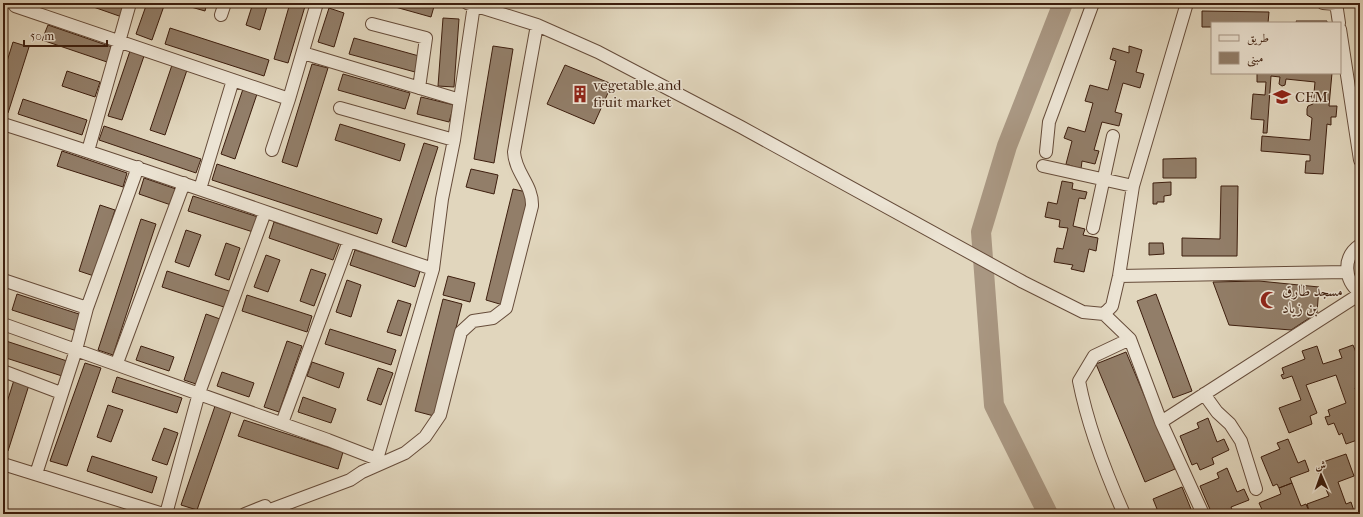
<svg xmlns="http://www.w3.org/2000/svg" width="1363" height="517" viewBox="0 0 1363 517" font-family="'IM FELL French Canon',Amiri,serif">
<rect width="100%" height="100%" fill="#e1d6bd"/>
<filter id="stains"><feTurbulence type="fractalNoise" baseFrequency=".005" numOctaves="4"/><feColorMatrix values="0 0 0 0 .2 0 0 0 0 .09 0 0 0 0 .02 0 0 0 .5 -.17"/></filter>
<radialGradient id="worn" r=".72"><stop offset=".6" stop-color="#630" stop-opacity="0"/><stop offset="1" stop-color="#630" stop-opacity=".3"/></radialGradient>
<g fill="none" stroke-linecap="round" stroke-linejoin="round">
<path stroke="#a99782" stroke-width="20" d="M1048,514L994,405L981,232L1007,146L1063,3"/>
</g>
<path fill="#927e69" stroke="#3d1e0e" d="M82,3H127L122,17Z
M147,3H165L152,40L136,34Z
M192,3H207L205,11L191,7Z
M253,3H268L260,30L246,25Z
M290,3H306L288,63L274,59Z
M381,3H435L431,17Z
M329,8L344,13L334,47L318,42Z
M1202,11L1269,12L1268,23H1212V27H1202Z
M443,18L459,19L454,87L438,86Z
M1296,21H1327V23H1297Z
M48,25L112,47L107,62L42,40Z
M170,28L269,60L264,76L165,44Z
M354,38L419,56L415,72L349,54Z
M13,42L29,47L8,113L3,111V74Z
M493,46L513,49L494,163L474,159Z
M1129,46L1142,50L1136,72L1144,74L1140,88L1123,83L1115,112L1122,114L1119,126L1102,122L1094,150L1099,151L1095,164L1082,161L1081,169L1066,164L1072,141L1064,138L1068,127L1085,132L1093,103L1085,101L1090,85L1108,90L1116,61L1110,59L1113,48L1129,53Z
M130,51L144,56L122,120L108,116Z
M312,64L328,68L297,167L282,162Z
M172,65L187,70L165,135L150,130Z
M565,65L612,84L594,124L547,104Z
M67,71L100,82L95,97L62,86Z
M1257,73H1332L1329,106H1337L1336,117H1331V125L1327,124L1323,174L1305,173L1306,161H1310V155L1261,151L1262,136L1310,140L1312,118L1307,115V109L1308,106L1313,104L1315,82L1286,79L1285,85L1282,86L1279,84L1280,77L1271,76L1267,133H1263L1264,120L1251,119L1253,94L1265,95L1266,82H1257Z
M343,74L410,93L405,109L338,90Z
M243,89L257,94L235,159L221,154Z
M421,97L454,105L449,122L417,114Z
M23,99L87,120L82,135L18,114Z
M340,124L405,144L400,161L335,140Z
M104,126L201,159L196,173L99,140Z
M424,143L438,147L406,247L392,242Z
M62,151L127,173L123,187L57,166Z
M1196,158V178H1163V159Z
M217,164L382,219L377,234L212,180Z
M471,169L498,175L494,194L466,187Z
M144,178L176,189L171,205L139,194Z
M1062,181L1073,183L1072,189L1087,192L1085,199L1079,198L1073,226L1085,229L1083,235L1098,238L1096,251L1089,249L1084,272L1071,269L1073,265L1054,262L1057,248L1063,249L1068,228L1059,227L1060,220L1045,217L1048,202L1057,204Z
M1171,182V195L1164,196V202H1157V204H1153V183Z
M1221,186H1238L1237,256H1182V238L1220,239Z
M513,189L531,193L503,305L486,300Z
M193,196L258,217L253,232L188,211Z
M100,205L115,210L94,276L79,271Z
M141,219L156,224L113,355L98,350Z
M274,222L339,244L333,260L269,238Z
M186,230L201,235L189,267L175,262Z
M226,243L240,248L229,280L215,275Z
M1149,243H1163L1164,254L1149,255Z
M355,250L420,271L415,287L350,265Z
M266,255L280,260L268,292L254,287Z
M311,269L326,274L314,306L300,301Z
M167,271L232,292L227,308L162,287Z
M448,276L475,283L470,302L443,295Z
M347,280L361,285L351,317L336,312Z
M1259,281L1319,287L1317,313L1291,330L1229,325L1213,282Z
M17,294L82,315L77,331L12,310Z
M1156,294L1192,391L1173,398L1137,301Z
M247,295L312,316L307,332L242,311Z
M443,299L462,304L434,416L415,411Z
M398,300L411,304L401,336L387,332Z
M206,314L220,319L199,385L184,380Z
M330,329L396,350L391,365L325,344Z
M3,340L67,361L62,376L3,357Z
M287,341L302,346L279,412L264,407Z
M1353,345L1360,362V386L1355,388L1360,403V439L1346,444L1342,433L1339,435L1334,423L1328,425L1325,417L1330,416L1328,410L1346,403L1336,375L1306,385L1317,413L1310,416L1312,424L1289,433L1279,408L1301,400L1292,376L1283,379L1281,375L1284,374L1282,368L1305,359L1302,351L1317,346L1323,364L1342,358L1339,350Z
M141,346L174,357L169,371L136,360Z
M1126,352L1175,469L1145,482L1096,364Z
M312,362L344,373L339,388L307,376Z
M85,363L101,368L67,466L50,461Z
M378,368L393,373L381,405L367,400Z
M222,372L254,383L249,397L217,386Z
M117,377L182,398L177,413L112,392Z
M14,380L29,385L8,451L3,449V415Z
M303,397L336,409L331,423L298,412Z
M108,405L123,410L111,442L97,437Z
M215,406L231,412L197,510L181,505Z
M1208,418L1217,442L1224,439L1229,450L1212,458L1214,464L1200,470L1197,463L1192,465L1180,436L1199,428L1197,423Z
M244,420L343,452L338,469L238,436Z
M164,428L178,433L167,465L152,460Z
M1288,439L1298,463L1305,460L1309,471L1290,478L1292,483L1279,488L1277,484L1273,486L1261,457L1280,449L1277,443Z
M1346,454L1354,476L1338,482L1346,504L1351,502L1355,514H1310L1307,504L1329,496L1317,469L1325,466L1323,462Z
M92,456L157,477L152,493L87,471Z
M1227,468L1237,492L1244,489L1249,500L1231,507L1234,514H1212L1200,486L1219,478L1217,473Z
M1292,483L1301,506L1306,504L1310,514H1274L1273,511L1264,514L1259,503L1281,494L1279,488Z
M1182,487L1193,514H1159L1153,499Z"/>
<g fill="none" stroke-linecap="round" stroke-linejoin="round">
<g stroke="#664c3a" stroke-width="14">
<path id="minor" d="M467,3L537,25L598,52L741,127L1023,282L1083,312L1104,314L1130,339L1161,422L1203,514
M1323,3L1336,4
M1336,3L1339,23
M15,6L289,99
M221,15L225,3
M372,24L426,38L419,88
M1340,29L1360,160
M303,53L460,100
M340,108L454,140
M3,124C147,169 289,221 433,269
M272,150L289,99L317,3
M88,151L130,3
M1046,152L1049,122L1093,3
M1043,166L1133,186
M200,189L233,80
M1093,228L1113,136
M1360,245C1342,257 1344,280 1360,293
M1119,276L1347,272
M3,280L87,308
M1104,314L1112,306L1119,276L1133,186L1187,3
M3,324L328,440L377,459L433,269L442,199L454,140L474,5
M117,363L184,183
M3,371L61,393
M1204,394L1217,412L1230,424L1241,441L1256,489
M1161,422L1360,294
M282,423L349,241
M3,464L163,514
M36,474L76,350L87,308L138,167
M166,514L199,393L265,212
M245,514L265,506
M259,514L350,480L362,472L405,453L425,437L440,415L461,332L473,321L493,318L506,308L532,206C533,185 515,173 514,152L537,25
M1124,514C1105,471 1088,427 1079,381L1094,356L1130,339"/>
</g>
<use href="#minor" stroke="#ece4d4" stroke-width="12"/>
</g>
<defs>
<g id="building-bare" transform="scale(1.38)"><path d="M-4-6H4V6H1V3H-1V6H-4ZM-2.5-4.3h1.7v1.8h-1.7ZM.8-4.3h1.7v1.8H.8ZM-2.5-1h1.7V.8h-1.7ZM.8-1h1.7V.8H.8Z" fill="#8f2418" stroke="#ece4d4" stroke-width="2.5" paint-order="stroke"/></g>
<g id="school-bare" transform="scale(1.38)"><path d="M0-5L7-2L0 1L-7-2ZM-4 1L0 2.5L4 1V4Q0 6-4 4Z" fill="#8f2418" stroke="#ece4d4" stroke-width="2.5" paint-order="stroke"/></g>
<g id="mosque-bare" transform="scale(1.38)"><path d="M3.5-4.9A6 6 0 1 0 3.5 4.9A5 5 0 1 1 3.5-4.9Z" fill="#8f2418" stroke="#ece4d4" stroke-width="2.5" paint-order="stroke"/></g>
</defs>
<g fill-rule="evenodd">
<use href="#building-bare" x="580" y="94"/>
<use href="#school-bare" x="1282" y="97"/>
<use href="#mosque-bare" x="1269" y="300"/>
</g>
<g text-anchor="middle" stroke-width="3" stroke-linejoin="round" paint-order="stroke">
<g font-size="15" fill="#3d1e0e" stroke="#ece4d4" text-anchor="start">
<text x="593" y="90">vegetable and<tspan x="593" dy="17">fruit market</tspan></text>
<text x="1295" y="102">CEM</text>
<text x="1282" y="296">مسجد طارق<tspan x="1282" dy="17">بن زياد</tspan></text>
</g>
</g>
<rect width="1363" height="517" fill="none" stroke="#e1d6bd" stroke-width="16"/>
<rect x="4" y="4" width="1355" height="509" fill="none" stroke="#3d1e0e" stroke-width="2"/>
<rect x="8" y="8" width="1347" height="501" fill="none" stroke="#3d1e0e"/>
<rect x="1211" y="22" width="130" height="52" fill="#ece4d4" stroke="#a69585"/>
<rect x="1219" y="35" width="20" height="6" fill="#ece4d4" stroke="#a69585"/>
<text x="1247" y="42" font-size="12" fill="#3d1e0e">طريق</text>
<rect x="1219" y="52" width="20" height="12" fill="#927e69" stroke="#a69585"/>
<text x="1247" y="62" font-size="12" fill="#3d1e0e">مبنى</text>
<g transform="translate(1321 475) rotate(358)" stroke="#ece4d4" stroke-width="3" paint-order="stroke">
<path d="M0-3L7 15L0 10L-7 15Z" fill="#3d1e0e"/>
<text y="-6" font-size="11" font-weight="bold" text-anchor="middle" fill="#3d1e0e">ش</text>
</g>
<path d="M24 40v6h83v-6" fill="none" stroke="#3d1e0e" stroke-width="2"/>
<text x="30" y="40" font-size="12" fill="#3d1e0e" stroke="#ece4d4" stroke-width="3" paint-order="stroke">50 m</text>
<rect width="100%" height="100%" filter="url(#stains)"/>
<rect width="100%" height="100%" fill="url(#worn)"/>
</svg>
